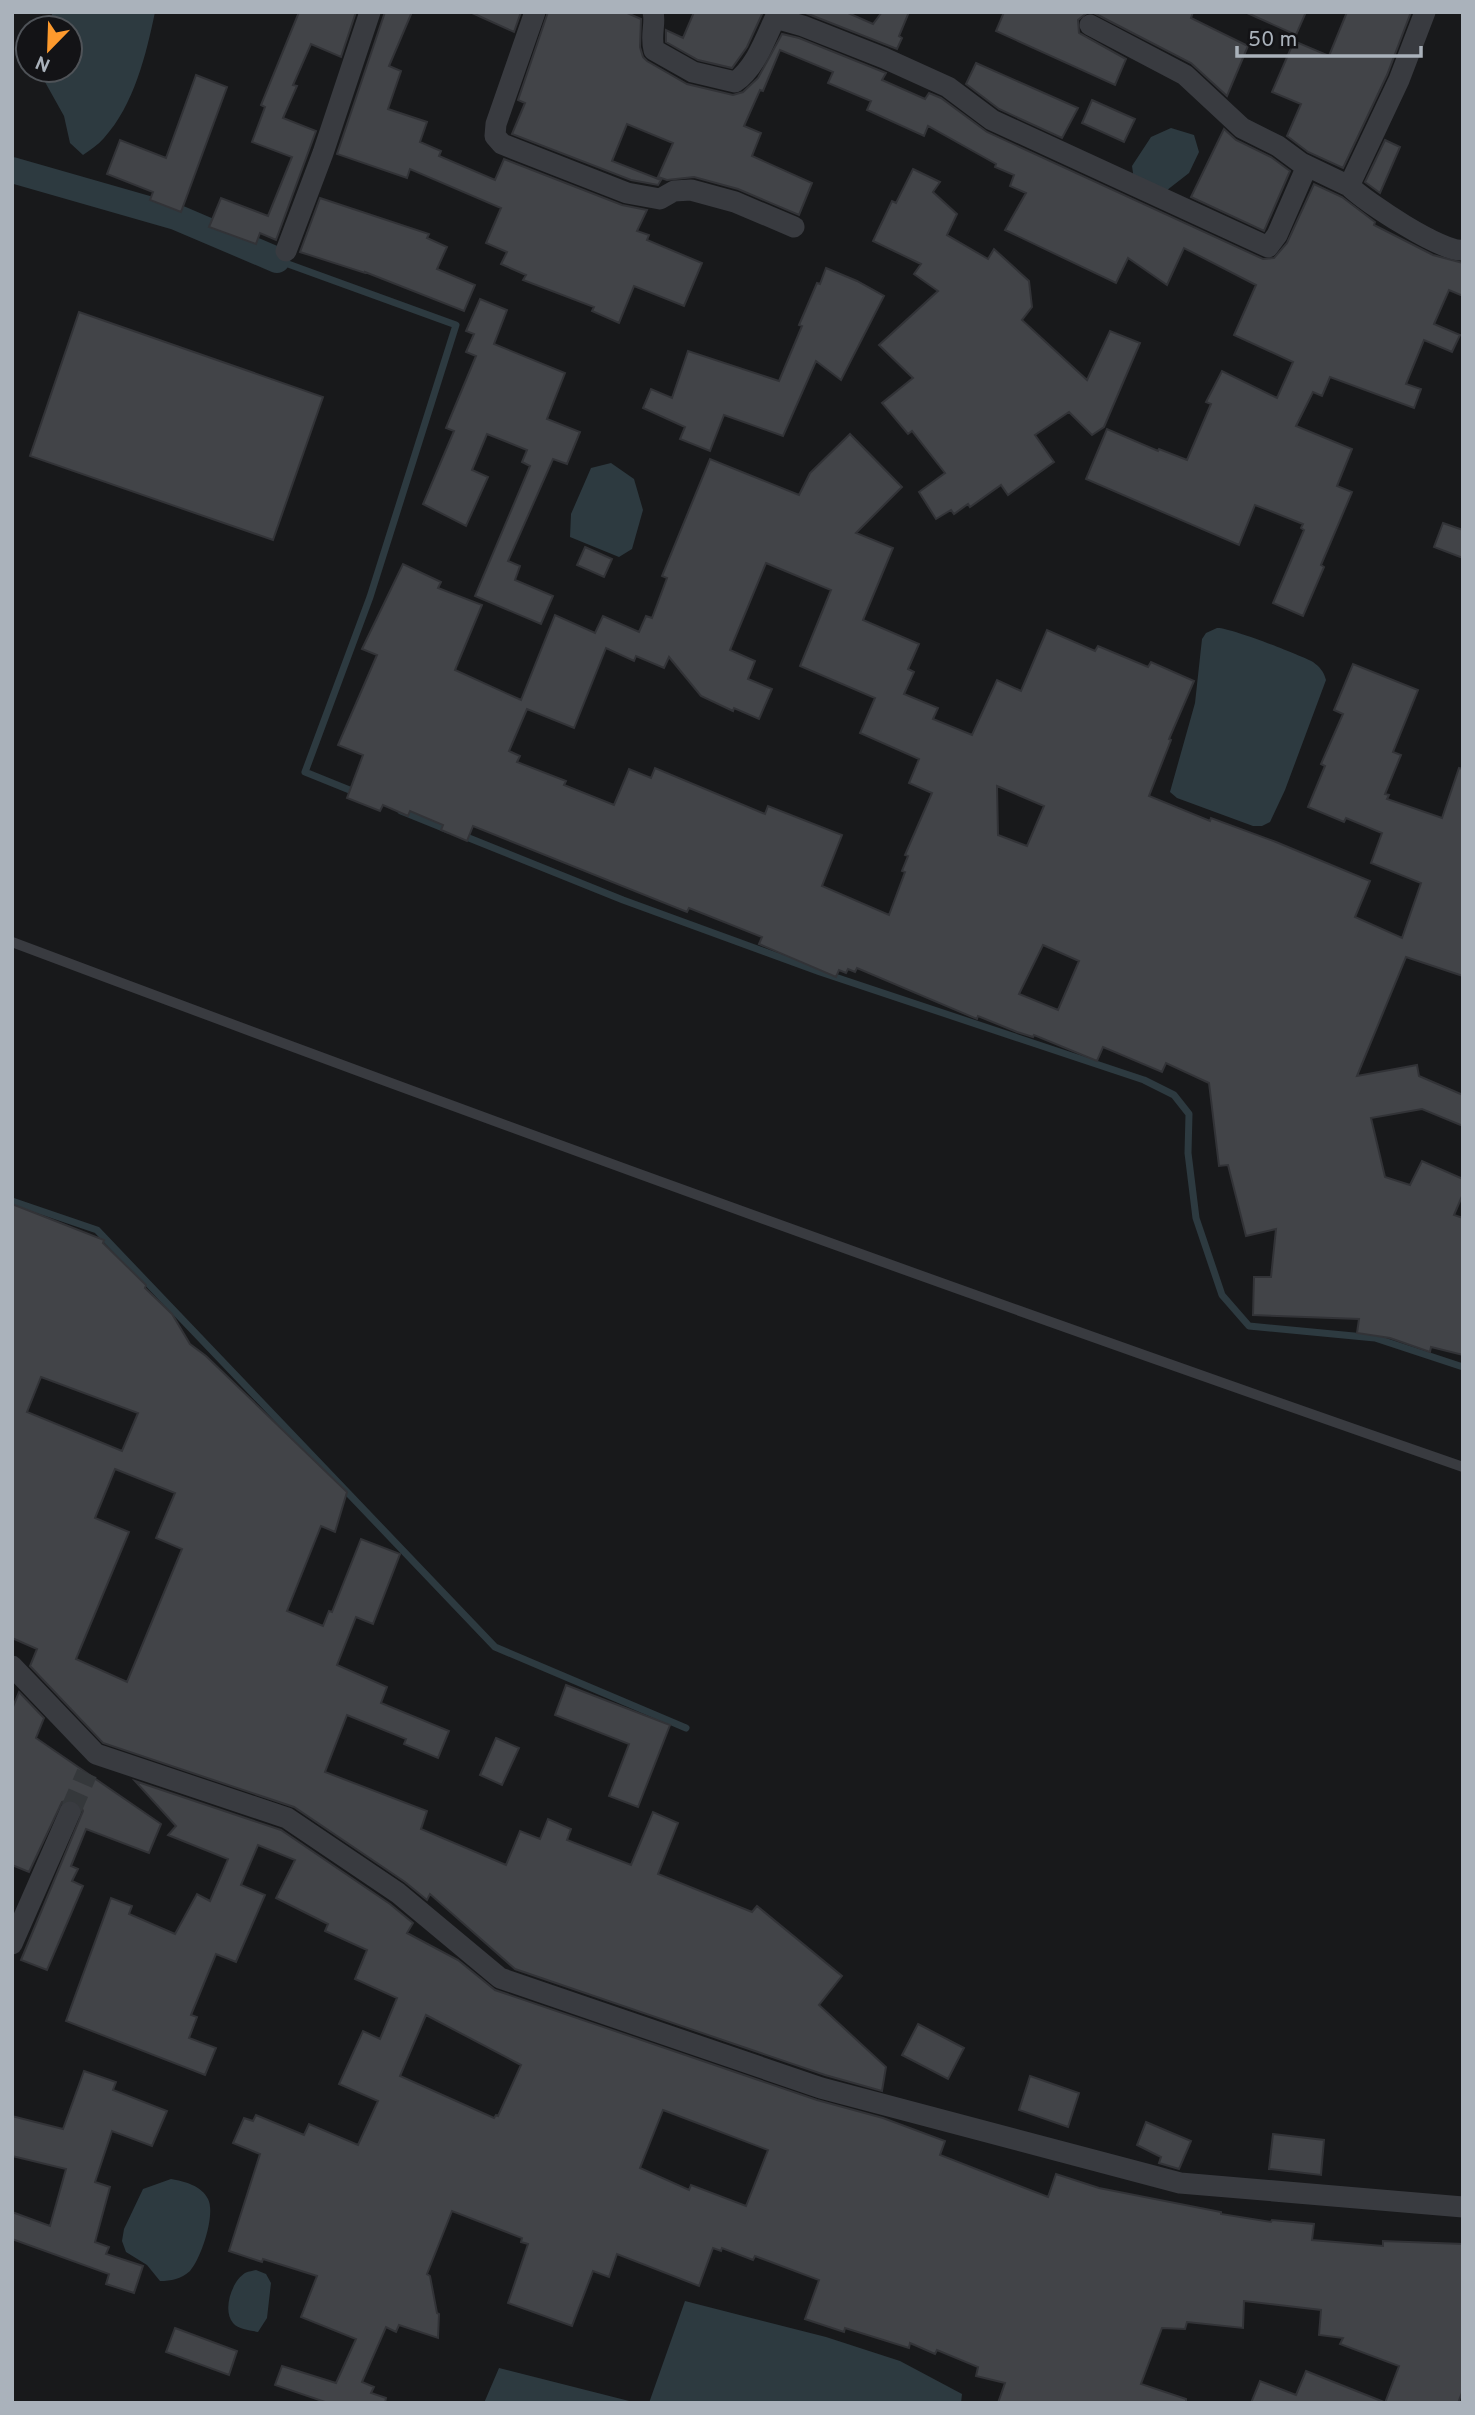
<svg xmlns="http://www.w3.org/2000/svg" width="1475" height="2415" viewBox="0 0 1475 2415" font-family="Overpass,sans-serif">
<rect width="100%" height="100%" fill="#18191b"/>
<path fill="#2d3a40" d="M53,12H155C146,55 134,105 104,138C98,145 90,150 83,155L70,143L64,116L45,82L42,70H70V28H46Z
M1171,128L1194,135L1199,152L1189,173L1162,194L1134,180L1132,166L1151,137Z
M611,463L634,479L643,510L632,549L619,557L570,537L571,514L591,468Z
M1217,628C1229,627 1300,655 1313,662C1320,667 1324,672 1326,680L1285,790L1270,822L1262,826H1253L1177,798L1170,792L1195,703L1202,639L1206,633Z
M171,2179C184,2181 202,2186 208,2199C216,2214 201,2259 190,2271C181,2279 171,2281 160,2281L147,2265L126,2252L122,2241L124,2229L143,2189Z
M256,2270L266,2274L271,2283L267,2318L258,2332C250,2330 239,2330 233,2323C222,2310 232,2281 245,2273C249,2271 253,2271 256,2270Z
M685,2301L826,2337L900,2361L962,2394L961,2403H649Z
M499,2368L637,2403H484Z"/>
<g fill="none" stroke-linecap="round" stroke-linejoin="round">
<path stroke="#2d3a40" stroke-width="7" d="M277,260L456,325L370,597L305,772L357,793
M401,811L448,830
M459,834L623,900L820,972L1144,1080L1174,1095L1189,1114L1188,1153L1196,1218L1222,1295L1249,1326L1375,1338L1463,1367
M12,1201L97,1230L495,1647L686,1728"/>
<path stroke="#2d3a40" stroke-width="26" d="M12,170L176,217L277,260"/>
</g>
<path fill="#424448" stroke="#323337" stroke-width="2" fill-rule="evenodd" d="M299,12H356L341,57L311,44L293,85L297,86L283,118L316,131L276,240L260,233L256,244L209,227L221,198L268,216L292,157L252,142L265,107L261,105Z
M385,12H412L389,66L401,71L388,109L427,122L420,142L441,151L439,156L495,180L504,159L622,205L647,210L637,231L649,235L647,240L702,263L684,306L634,286L619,323L592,311L594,307L523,280L526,275L501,264L507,252L486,243L501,208L410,169L407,178L337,154Z
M470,12H521L514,32Z
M548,12H625L641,19L640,47L643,57L647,61L687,84L733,95L743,92L758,78L782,34L799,38L886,73L882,80L925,99L929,93L941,98L987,132L1263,259L1274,258L1287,243L1314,184L1342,197L1375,222L1374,225L1433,255L1463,263V296L1449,290L1434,324L1460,335L1452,352L1424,340L1406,384L1421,389L1414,408L1330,377L1322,396L1313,392L1296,426L1352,449L1337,486L1352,492L1321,565L1324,567L1303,616L1273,603L1304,530L1301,528L1303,524L1255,505L1239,545L1086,479L1107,429L1158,451L1159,449L1187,460L1211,404L1206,402L1222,371L1277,398L1293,362L1234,335L1256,285L1184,248L1167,285L1128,258L1116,283L1005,230L1026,193L1010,186L1014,175L995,167L996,164L928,126L924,136L867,110L871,101L828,83L833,72L780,50L763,91L760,90L744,126L761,133L752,156L812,183L799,215L738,189L694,177L667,180L658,177L673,143L627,124L612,161L661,180L658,185L631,180L512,134L525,103L518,100Z
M694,12H763L747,47L732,68L698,60L666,42V30L683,38Z
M803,12H846L873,24L882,12H909L899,36L902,38L897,49Z
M1004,12H1088L1078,20L1079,33L1126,59L1115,85L996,31Z
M1092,12H1193L1191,18L1248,46L1227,96L1191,63Z
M1245,12H1306L1296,35Z
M1347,12H1411L1387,75L1343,168L1308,152L1287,136L1301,104L1272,92L1294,41L1329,56Z
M976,63L1078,108L1062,138L999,109L966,84Z
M196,75L227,87L181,212L150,200L153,192L107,174L120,140L166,158Z
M1092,100L1135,119L1124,142L1082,123Z
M1224,129L1236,140L1271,157L1290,171L1264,231L1191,197Z
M1385,140L1400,147L1380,193L1365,182Z
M913,169L940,182L933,192L957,214L947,235L988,259L994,249L1029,281L1032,307L1022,320L1087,380L1110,331L1140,343L1104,427L1092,435L1069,412L1035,435L1054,462L1008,495L1001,485L970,507L968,504L954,514L951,510L936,519L919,492L945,473L912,431L908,434L882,403L913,378L879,345L938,291L914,274L921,264L873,241L892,201L896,203Z
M320,198L429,234L427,238L447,247L437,269L475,285L464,311L365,272V273L300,252Z
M826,268L857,281L884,296L841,380L816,361L783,436L724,415L710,451L680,439L685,427L643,408L651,389L672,398L688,351L779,381L802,326L799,325L817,283L820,284Z
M480,299L507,310L494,344L565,373L547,419L580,432L567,464L553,459L508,561L520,566L515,580L553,596L541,624L475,596L530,466L522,462L527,450L487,434L472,470L488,477L466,526L423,504L454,431L446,428L476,356L466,352L474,334L466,331Z
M79,312L323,397L273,540L30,456Z
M850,434L902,487L856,533L893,548L863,620L919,644L908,669L914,672L904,694L938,708L933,719L972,735L997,680L1021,691L1047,630L1095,651L1098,646L1148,667L1151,662L1194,681L1169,739L1171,740L1149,796L1210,821L1211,818L1276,842L1370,881L1355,917L1402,938L1421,883L1371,863L1382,833L1346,818L1344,822L1308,807L1325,766L1321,764L1343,714L1334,710L1353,664L1418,690L1393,752L1401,755L1385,794L1389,795L1387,799L1442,818L1459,768L1463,769V976L1406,957L1357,1076L1417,1065L1419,1076L1463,1095V1126L1422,1109L1371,1118L1385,1177L1410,1185L1422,1161L1463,1179V1194L1454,1215L1463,1218V1355L1431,1347L1430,1352L1390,1338L1357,1333L1359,1319L1253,1315L1254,1277H1271L1276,1229L1246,1236L1228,1165L1219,1166L1209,1083L1166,1063L1162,1072L1103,1047L1097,1061L1034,1035L1033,1037L1017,1032L978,1016L977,1019L857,968L855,972L848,969L846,973L839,970L836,977L759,944L762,937L689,908L687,912L473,826L467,841L441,830L443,825L410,811L408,816L383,805L380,811L347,798L363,755L338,745L377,655L362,649L403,564L441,582L438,588L482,605L455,670L521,700L555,615L595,633L603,616L639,632L646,616L652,618L667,578L662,576L710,459L799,495L810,473ZM766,563L831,590L800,666L875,698L860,733L919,759L909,783L932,793L905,855L908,856L902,871L905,872L889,915L822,886L842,835L768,806L765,814L655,768L651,778L629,769L614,805L564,785L566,781L517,762L520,756L509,751L527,709L574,728L606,648L634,661L636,656L664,668L669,657L701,696L733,711L734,708L759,719L772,689L748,679L755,661L730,650ZM997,786L1044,806L1027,846L998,835ZM1043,945L1079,961L1058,1010L1019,994Z
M1443,523L1463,530V558L1434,547Z
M585,547L612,559L604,577L577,565Z
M12,1204L104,1240L103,1243L146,1285L145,1288L172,1314L190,1344L206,1356L347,1492L335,1532L321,1526L287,1611L323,1626L329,1611L332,1612L361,1539L400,1554L373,1624L356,1617L337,1665L387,1687L381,1703L449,1731L438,1758L404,1744L406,1739L347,1715L325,1772L427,1811L421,1829L506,1865L520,1831L540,1839L548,1819L571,1829L567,1840L631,1865L653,1812L678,1823L658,1874L752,1912L757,1906L842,1976L819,2005L886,2067L882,2091L825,2075L515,1969L430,1894L427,1900L405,1882L294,1807L103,1743L30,1666L37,1649L12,1638ZM41,1377L138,1413L122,1451L27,1412ZM115,1469L175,1493L156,1538L182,1549L127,1682L76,1659L129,1532L95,1518Z
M566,1685L670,1725L638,1807L609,1796L629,1744L555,1715Z
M19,1692L44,1718L36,1738L161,1824L149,1853L86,1829L71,1866L78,1869L72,1881L83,1886L47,1970L21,1960L83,1811L80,1804L75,1800L62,1802L29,1872L12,1865V1709Z
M496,1738L519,1748L502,1785L480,1775Z
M135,1781L281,1830L390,1904L413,1923L407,1933L458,1960L495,1990L817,2100L883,2118L945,2141L940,2155L1048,2197L1056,2174L1099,2188L1221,2212V2214L1271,2222L1272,2220L1314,2224L1312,2240L1383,2246V2241L1463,2244V2390L1458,2403H1385L1399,2366L1340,2344L1343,2338L1319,2335L1321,2310L1244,2301L1243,2328L1187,2322L1185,2329L1162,2328L1141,2384L1186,2399V2403H998L1005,2383L976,2376L978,2367L937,2350L935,2354L910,2343L909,2348L845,2328L844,2332L805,2319L819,2280L755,2256L753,2260L722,2248L721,2251L713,2248L699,2286L617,2254L609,2277L593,2271L572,2326L508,2303L528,2244L521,2242L522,2238L452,2211L427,2274L430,2276L437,2313L439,2314L438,2338L399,2325L396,2332L386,2327L362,2382L374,2387L371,2393L386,2398L385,2403H328L275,2385L282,2366L336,2383L356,2339L301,2317L317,2276L263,2259L262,2262L229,2251L260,2154L233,2143L244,2118L253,2121L256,2115L304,2135L309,2124L358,2145L378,2101L339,2084L363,2031L380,2039L397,1998L355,1979L367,1950L325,1931L328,1924L276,1898L295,1860L258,1845L241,1885L265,1895L236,1962L216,1954L191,2015L197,2017L189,2038L216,2048L205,2075L66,2021L111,1898L132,1906L129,1914L175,1934L197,1894L210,1901L228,1859L168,1835L176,1826ZM426,2015L521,2065L498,2116L496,2115L494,2118L400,2076ZM663,2110L768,2150L746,2206L691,2185L689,2190L640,2168Z
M918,2024L964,2048L948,2079L902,2055Z
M84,2071L116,2082L113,2090L167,2111L152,2146L112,2131L95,2182L110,2187L95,2242L109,2247L106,2254L143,2266L134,2293L106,2284L109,2274L12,2239V2212L50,2226L66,2169L12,2156V2116L63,2129Z
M1030,2076L1079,2093L1068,2127L1019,2110Z
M1146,2122L1191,2141L1179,2169L1159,2163L1161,2157L1137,2145Z
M1273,2134L1324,2140L1321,2175L1269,2169Z
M175,2328L237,2351L229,2375L166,2352Z
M1306,2371L1384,2402V2403H1251L1260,2381L1296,2395Z"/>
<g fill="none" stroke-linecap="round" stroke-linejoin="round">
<path stroke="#35383b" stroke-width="21" stroke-dasharray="21 10" stroke-linecap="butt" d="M70,1812L87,1773"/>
<path stroke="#393b40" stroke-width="10" d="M12,942C494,1123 977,1298 1463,1467"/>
<path stroke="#393b40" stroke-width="21" d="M535,12L496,124L495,136L502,144L627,193L660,199L674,191L691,190L735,202L794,227
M653,12C656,24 650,35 654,50L693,72L735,82C755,68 765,40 775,18L803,26L884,58L948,87L992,120L1268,247L1277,235L1307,166
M1425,12L1399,80L1349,186C1366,202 1442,253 1463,250
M1090,25L1185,75L1242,128L1278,146L1301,163L1349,186
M286,251L323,153L370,12
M12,1666L96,1754L287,1818L398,1893L500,1978L821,2088L1180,2183L1463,2207
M12,1944L70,1812"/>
</g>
<rect width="1475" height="2415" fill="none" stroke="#aab2bb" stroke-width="28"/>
<g transform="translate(49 49) rotate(203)"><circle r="33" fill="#131316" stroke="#4f5358" stroke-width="2"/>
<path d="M0-5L12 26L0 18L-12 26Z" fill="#fe9a2d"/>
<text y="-10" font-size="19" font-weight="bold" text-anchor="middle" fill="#aab2bb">N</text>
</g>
<path d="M1237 46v10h184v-10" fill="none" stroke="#aab2bb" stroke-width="3.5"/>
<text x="1248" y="46" font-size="21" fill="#aab2bb" stroke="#131316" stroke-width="5" paint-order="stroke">50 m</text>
</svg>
